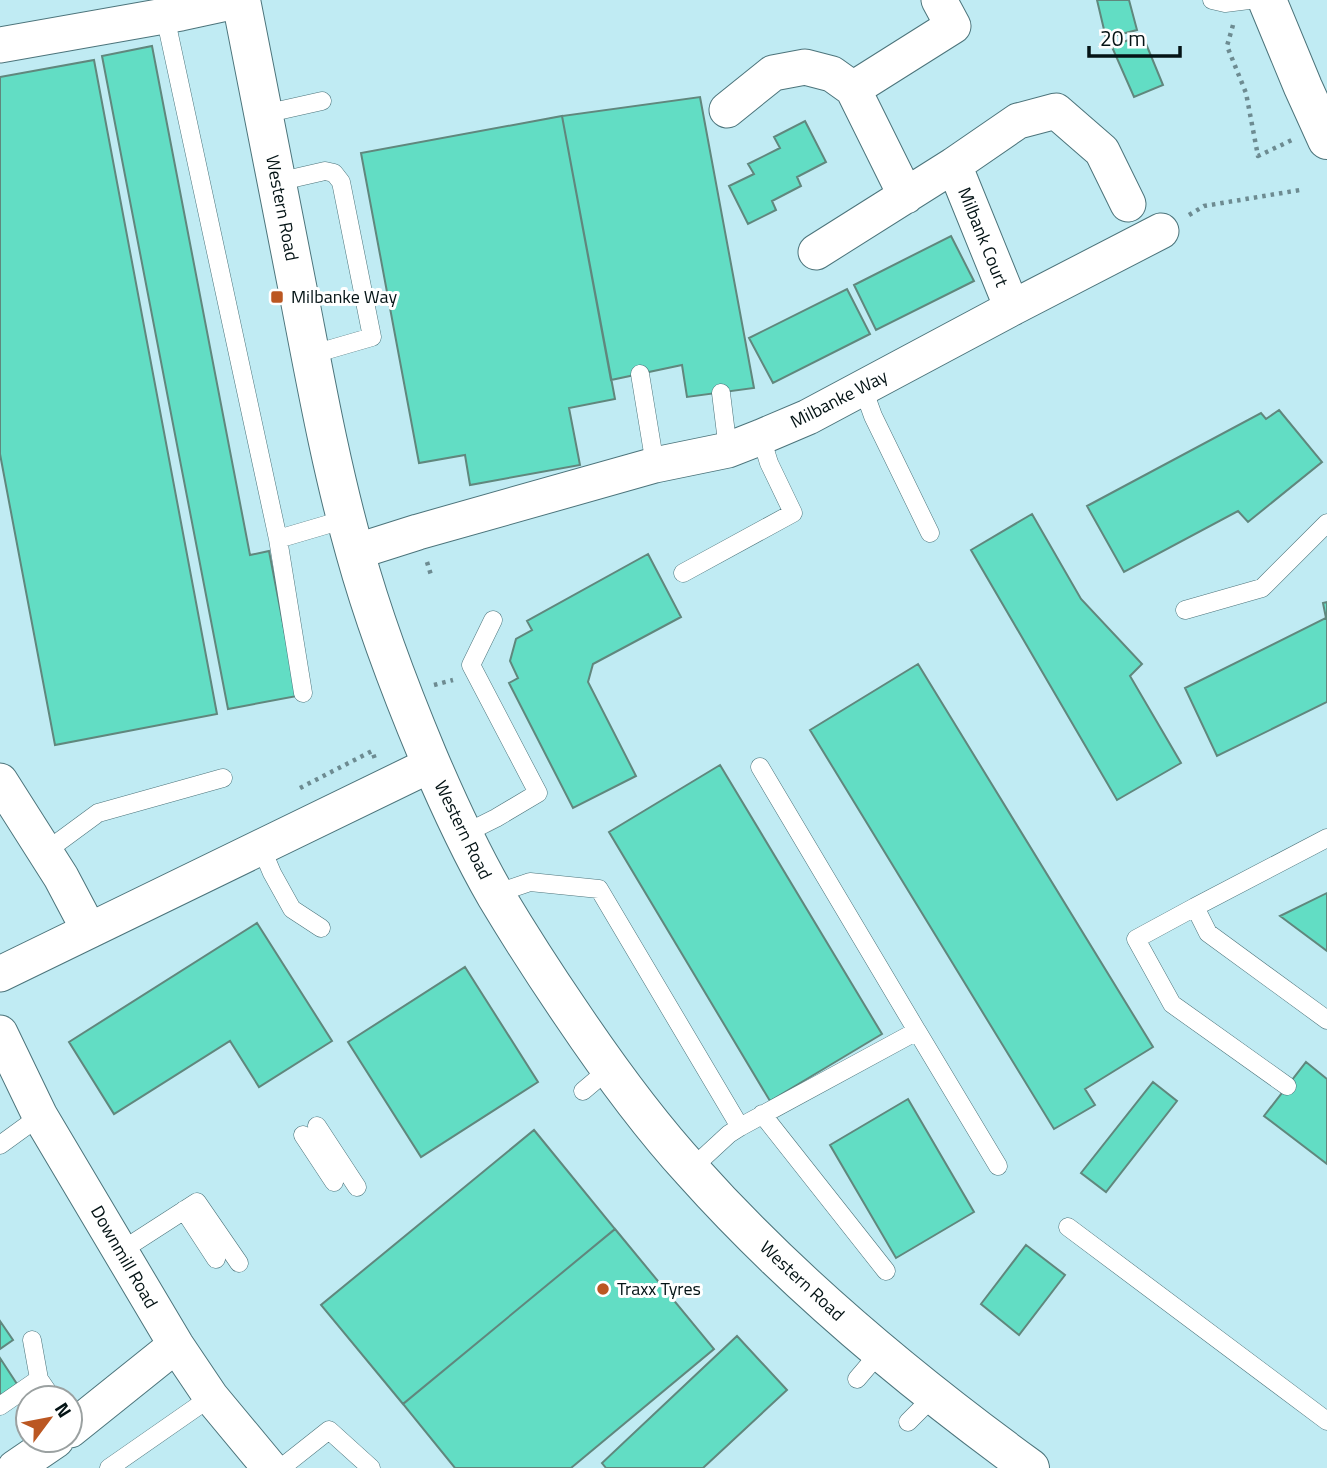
<svg xmlns="http://www.w3.org/2000/svg" width="1327" height="1468" viewBox="0 0 1327 1468" font-family="'Titillium Web',sans-serif">
<rect width="100%" height="100%" fill="#c0ebf3"/>
<path fill="#62ddc4" stroke="#60877d" stroke-width="2" d="M1097,0H1129L1137,30L1106,38Z
M1142,34L1163,85L1134,97L1112,47Z
M152,46L250,555L269,551L297,696L228,709L102,56Z
M94,60L217,714L55,745L0,454V77Z
M700,97L754,388L687,397L682,365L611,380L562,116Z
M562,116L615,399L569,408L580,465L470,485L465,455L419,463L361,153Z
M805,121L826,162L797,177L801,186L772,201L776,210L748,224L729,186L754,174L748,164L780,148L774,137Z
M951,236L974,281L876,330L854,285Z
M847,289L870,334L773,383L749,338Z
M1279,410L1322,462L1248,522L1238,511L1124,572L1087,506L1261,413L1266,419Z
M1032,514L1081,599L1142,664L1130,676L1181,763L1117,800L971,550Z
M648,554L681,617L593,664L588,682L636,776L573,808L509,683L518,678L510,661L516,639L532,630L527,621Z
M1327,602V702L1217,756L1185,688L1326,618L1323,603Z
M918,664L1153,1047L1085,1089L1095,1105L1054,1129L810,730Z
M720,765L882,1034L770,1101L609,832Z
M1327,893V951L1280,916Z
M257,923L332,1041L259,1087L230,1041L114,1114L69,1042Z
M465,967L538,1082L421,1157L348,1042Z
M1306,1062L1327,1079V1164L1264,1116Z
M1153,1082L1177,1101L1106,1192L1081,1173Z
M908,1099L974,1212L896,1258L830,1145Z
M534,1130L615,1229L403,1404L321,1305Z
M615,1229L714,1349L571,1468H455L403,1404Z
M1026,1245L1065,1275L1019,1335L981,1304Z
M0,1321L13,1340L0,1349Z
M737,1336L787,1390L703,1468H606L602,1463Z
M0,1358L17,1384L0,1396Z"/>
<g fill="none" stroke-linecap="round" stroke-linejoin="round">
<g stroke="#4c747b" stroke-width="19">
<path id="service" d="M1212,0L1225,3L1249,0
M165,16L278,539L303,693
M264,114L322,101
M277,182L325,171L334,173L341,182L372,337L310,355
M640,374L655,465
M863,388L873,416L930,533
M721,393L728,450
M278,539L346,519
M683,573L793,513L769,463L761,437
M1185,610L1262,588L1327,523
M464,834L496,818L538,793L471,665L493,620
M1327,838L1195,907L1208,933L1327,1020
M261,847L272,873L292,909L321,928
M45,852L98,813L223,778
M495,894L530,882L599,889L740,1127
M1195,907L1136,939L1172,1004L1287,1086
M917,1031L998,1166
M583,1091L609,1069
M762,1114L886,1271
M317,1126L357,1187
M303,1135L334,1182
M0,1145L40,1116
M690,1170L729,1134L740,1127L917,1031L760,767
M184,1210L216,1259
M1068,1227L1327,1421
M121,1251L197,1202L239,1263
M32,1340L39,1379L52,1398
M857,1379L880,1352
M0,1406L39,1379
M908,1422L935,1395
M109,1468L211,1397
M281,1468L329,1430L371,1468"/>
</g>
<g stroke="#4c747b" stroke-width="37">
<path id="minor" d="M0,45L181,13L241,0
M853,89L953,26L939,0
M727,110L773,73L805,67L832,74L853,89L906,196
M954,165L1012,308
M816,252L954,165L1018,121L1056,111L1102,151L1128,204
M355,552L418,532L655,465L728,450L761,437L808,417L1012,308L1161,231
M0,781L61,877L89,930
M0,974L432,764
M0,1033L40,1116L176,1345L211,1397L270,1468
M70,1430L176,1345
M15,1468L56,1440"/>
</g>
<g stroke="#4c747b" stroke-width="40">
<path id="tertiary" d="M241,0C261,102 281,204 301,306C317,389 332,471 355,552C374,621 400,689 428,756C448,803 470,851 496,896C520,936 545,975 571,1013C608,1068 647,1122 692,1171C792,1283 909,1380 1030,1468"/>
</g>
<g stroke="#4c747b" stroke-width="40">
<path id="secondary" d="M1267,0L1303,87L1327,140"/>
</g>
<path stroke="#6d8b91" stroke-width="4.5" stroke-dasharray="3.5 5" stroke-linecap="butt" d="M1233,25L1227,46L1246,93L1258,156L1292,140
M1189,215L1204,206L1300,190
M427,562L431,575
M434,685L453,680
M300,788L372,751L375,759"/>
<use href="#service" stroke="#fff" stroke-width="18"/>
<use href="#minor" stroke="#fff" stroke-width="35"/>
<use href="#tertiary" stroke="#fff" stroke-width="38"/>
<use href="#secondary" stroke="#fff" stroke-width="38"/>
</g>
<g fill="#bb5722" stroke="#fff" stroke-width="2.5">
<rect x="270" y="290" width="14" height="14" rx="3.5"/>
<circle cx="603" cy="1289" r="7"/>
</g>
<g text-anchor="middle" stroke-width="6" stroke-linejoin="round" paint-order="stroke">
<g font-size="18" fill="#041315" stroke="#fff">
<text transform="translate(282 208) rotate(79)" y="6">Western Road</text>
<text transform="translate(983 237) rotate(68)" y="6">Milbank Court</text>
<text transform="translate(839 399) rotate(-27)" y="6">Milbanke Way</text>
<text transform="translate(463 830) rotate(64)" y="6">Western Road</text>
<text transform="translate(124 1257) rotate(60)" y="6">Downmill Road</text>
<text transform="translate(802 1281) rotate(43)" y="6">Western Road</text>
</g>
<g font-size="18" fill="#041315" stroke="#fff" text-anchor="start">
<text x="291" y="303">Milbanke Way</text>
<text x="617" y="1295">Traxx Tyres</text>
</g>
</g>
<g transform="translate(49 1419) rotate(58)"><circle r="33" fill="#ffffff" stroke="#9ba1a1" stroke-width="2"/>
<path d="M0-5L12 26L0 18L-12 26Z" fill="#bb5722"/>
<text y="-10" font-size="19" font-weight="bold" text-anchor="middle" fill="#041315">N</text>
</g>
<path d="M1089 46v10h91v-10" fill="none" stroke="#041315" stroke-width="3.5"/>
<text x="1100" y="46" font-size="21" fill="#041315" stroke="#ffffff" stroke-width="5" paint-order="stroke">20 m</text>
</svg>
